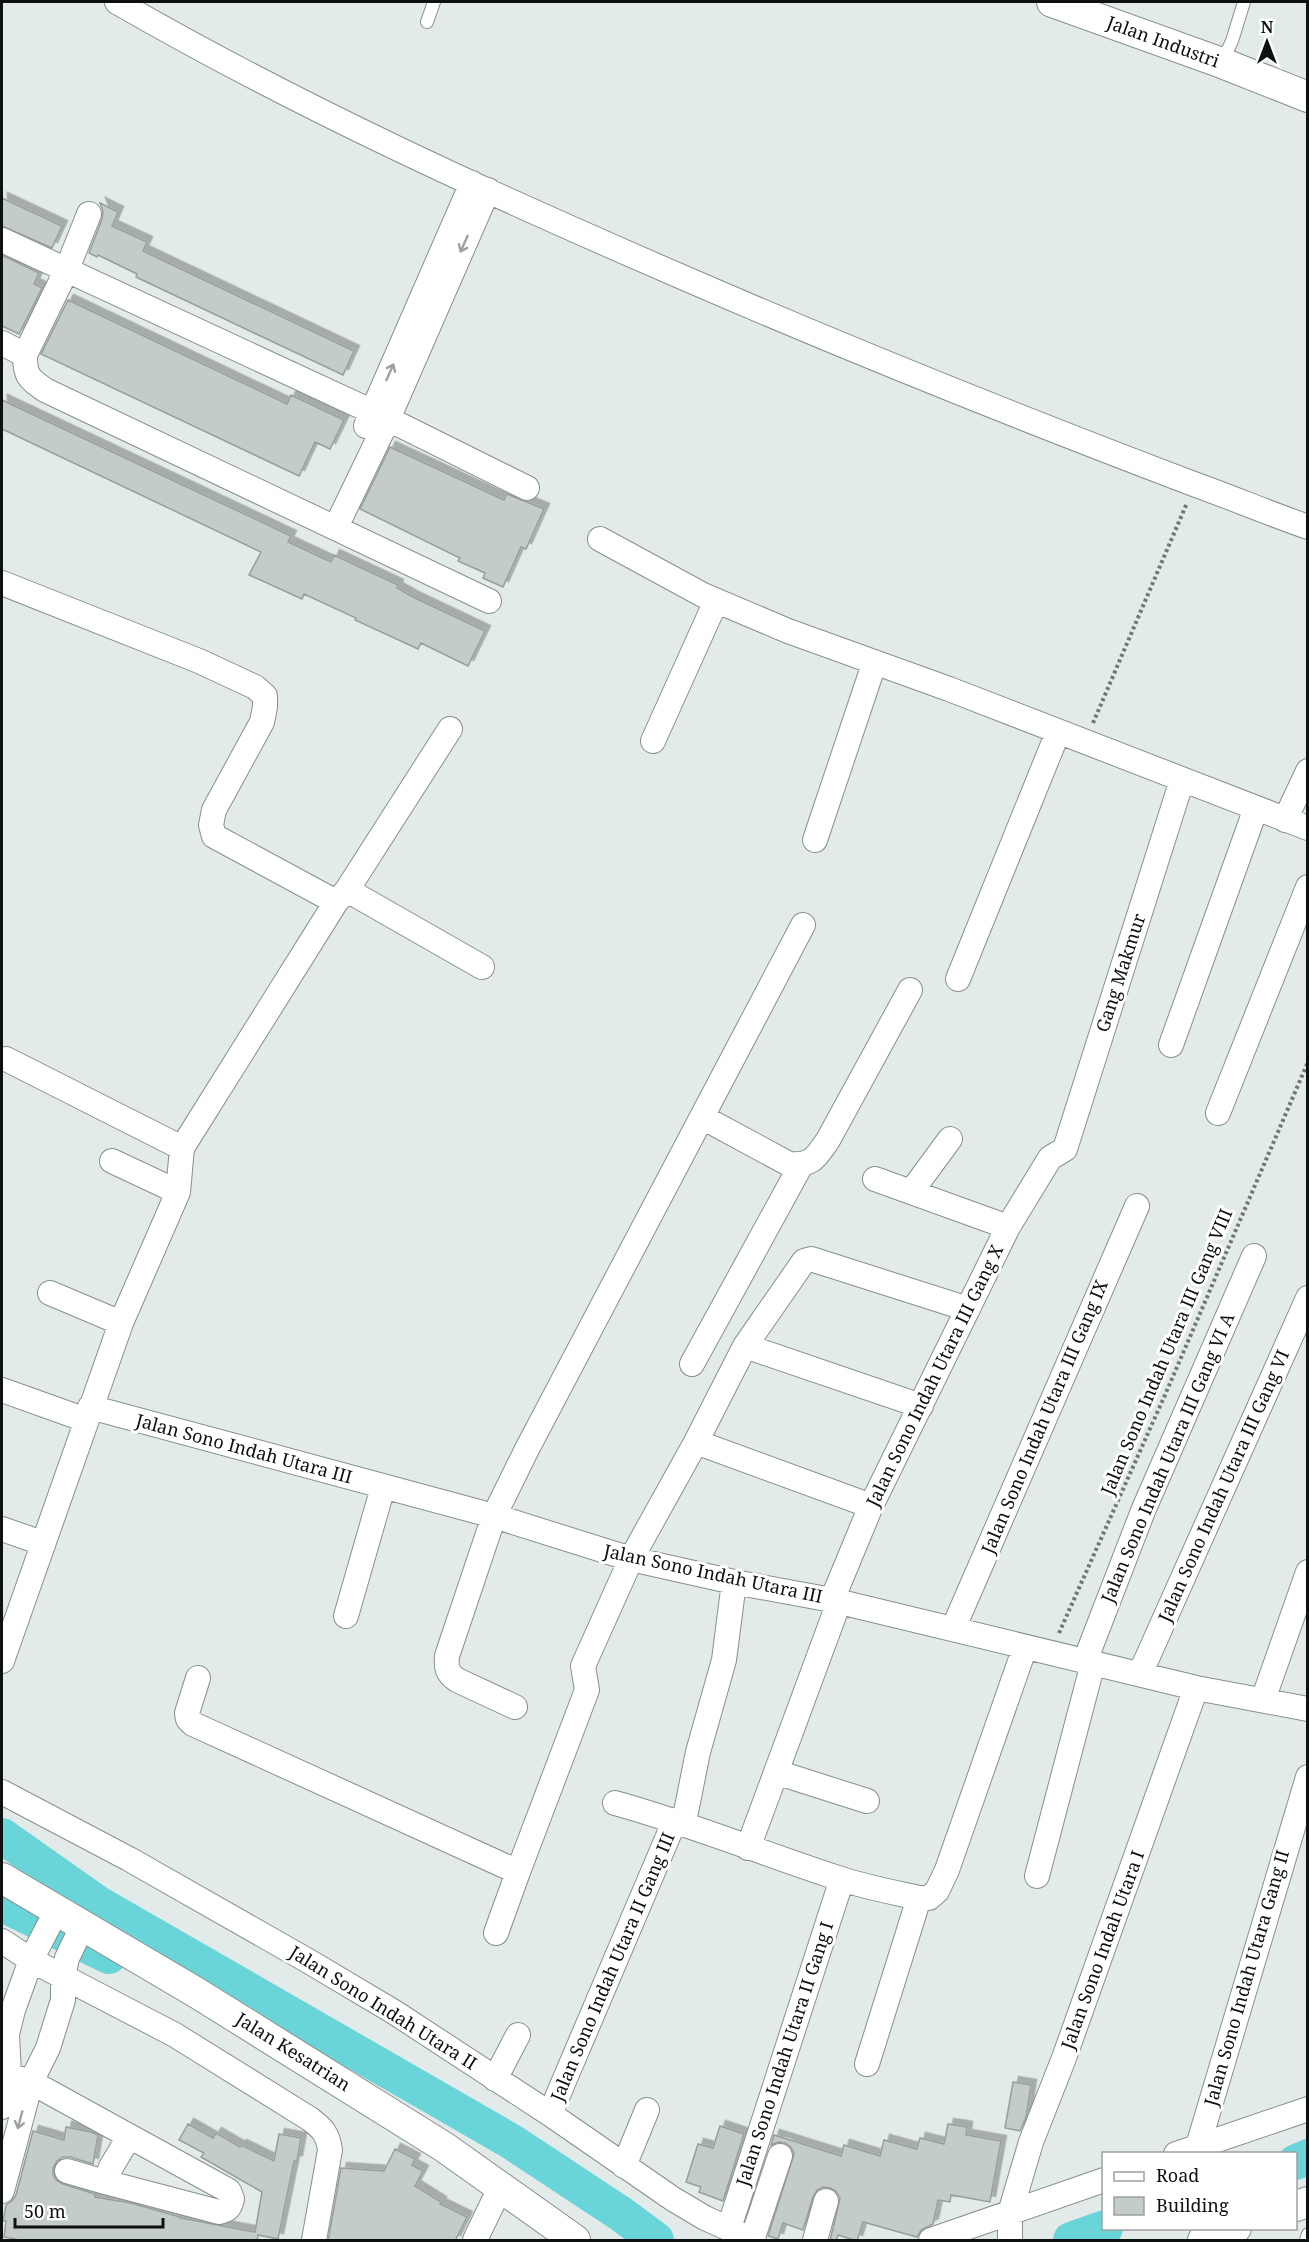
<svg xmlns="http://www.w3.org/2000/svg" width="1309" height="2242" viewBox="0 0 1309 2242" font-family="'Noto Serif',serif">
<defs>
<filter id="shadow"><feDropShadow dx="5.5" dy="-5.5" stdDeviation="0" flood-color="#0004"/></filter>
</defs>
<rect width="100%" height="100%" fill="#e2eaea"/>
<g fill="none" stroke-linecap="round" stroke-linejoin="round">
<path stroke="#69d5d8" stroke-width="36" d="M2,1836L97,1903L512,2142L621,2214L656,2240
M2,1904L109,1956
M1296,2162L1308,2157
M1071,2240L1105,2228"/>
</g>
<path fill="#c3cbcb" stroke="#979e9e" stroke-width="1.5" filter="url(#shadow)" d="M2,198L62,226L52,248L2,226Z
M100,203L118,212L112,226L147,242L143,251L354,351L343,375L136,277L137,274L98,255L97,257L89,253L102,219L103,211Z
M2,255L39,273L34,284L42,288L19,334L2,326Z
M68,300L287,404L291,395L344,420L330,449L315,442L299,476L41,354Z
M2,400L291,536L288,542L331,562L334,555L398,585L397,588L413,597L485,631L468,666L421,643L418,649L355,620L356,618L304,594L302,599L249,575L261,552L2,429Z
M390,447L504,500L507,494L544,509L526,549L521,547L503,587L483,578L485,573L458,561L460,558L360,509Z
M1013,2082L1031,2085L1026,2117L1020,2131L1005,2128Z
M188,2124L213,2138L216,2133L240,2147L241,2145L274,2161L279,2134L301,2138L297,2161H294L278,2239L258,2235L257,2241H25L4,2237L6,2221H3L6,2205L12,2201L16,2195L33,2131L64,2140L66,2127L91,2132L98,2135L93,2164L70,2157H63L57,2161L53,2168V2174L56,2180L63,2184L95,2194V2197L131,2203L180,2217V2218L255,2232L262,2192L201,2157L204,2153L179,2140Z
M948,2124L967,2127L966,2135L1001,2141L990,2202L951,2195L950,2202L938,2200L933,2224L921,2230L917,2237L863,2222L857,2241L838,2235L836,2241H830L840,2198L836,2191L830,2188L823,2187L817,2190L813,2197L803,2230L783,2223L778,2239L768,2236L794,2154L791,2147L785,2143L778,2142L771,2145L774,2135L841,2156L844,2145L880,2156L884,2140L917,2149L920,2138L944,2144Z
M720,2126L744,2134L723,2201L699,2192L701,2187L686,2182L698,2144L713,2148Z
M395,2149L415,2159L412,2165L423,2171L415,2186L441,2202L440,2204L467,2217L455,2241H328L341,2168L384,2171Z"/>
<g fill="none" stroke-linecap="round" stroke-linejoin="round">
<g stroke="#888f8f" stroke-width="14">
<path id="service" d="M427,22L434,2
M1222,62L1232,41L1244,2
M1306,2240L1308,2234"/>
</g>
<g stroke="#888f8f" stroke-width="26">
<path id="minor" d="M117,2C299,107 490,194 682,277C850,350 1020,418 1191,483C1230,497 1268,513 1308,527
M89,214L67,269L25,355C25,376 28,378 45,390L489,601
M2,240L388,419L527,488
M2,343L25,355
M366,426L472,183
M336,527L388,419L488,190
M600,539L703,595L788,631L949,689L1308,828
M2,583L199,661L255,687L265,696V707L262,722L214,810L211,825L214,836L336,902
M653,741L716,601
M1285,820L1308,771
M815,840L874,664
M347,890L482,967
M958,979L1058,732
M1171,1045L1256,808
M6,1059L182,1148
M1218,1113L1308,887
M702,1117L789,1164C813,1166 816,1157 828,1140L910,990
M112,1161L178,1192
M875,1179L1008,1227
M911,1192L950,1139
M50,1293L121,1323
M745,1346L921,1406
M692,1364L801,1165
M2,1390L86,1420
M90,1407L494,1516L631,1559L734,1582L832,1600L1196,1688L1308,1709
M696,1442L871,1506
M2,1529L42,1543
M832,1600L871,1506L1008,1227L1050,1158L1065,1149L1182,780
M346,1616L383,1487
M953,1629L1137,1206
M2,1661L121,1323L178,1192L182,1148L336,902L347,890L450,729
M1085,1661L1143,1511L1254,1256
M1140,1674L1308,1298
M198,1678L187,1713L188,1719L193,1724L518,1872L587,1690L583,1666L631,1559L696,1442L745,1346L804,1261L811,1259L968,1309
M1263,1700L1308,1572
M515,1707L457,1680C447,1673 446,1668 447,1656L494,1516L527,1449L803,925
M776,1772L867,1801
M2,1792L129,1859L310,1962L394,2012L550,2114L673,2199L705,2218L754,2240
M615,1803C691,1824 764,1854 838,1878C865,1887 892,1892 919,1898H929L937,1891L947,1870L1025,1647
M682,1823L686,1812L698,1752L724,1660L734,1582
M748,1848L839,1602
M1037,1876L1093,1663
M496,1933L518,1872
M2,1941L31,1960L175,2035L310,2119C322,2128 328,2134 330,2150L314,2240
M867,2064L919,1898
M2,2073L31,2082L229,2191L232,2199C230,2208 228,2210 219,2212L105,2182L111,2167L129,2137
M495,2079L518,2035
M2,2107L9,2075L7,2034L13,2010L31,1960L57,1910
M550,2114L675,1820
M1198,2146L1308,1777
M1176,2154L1308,2109
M624,2166L647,2110
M67,2171L105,2182
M2,2191L31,2082L48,2048L63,2000V1977L67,1958L83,1925
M729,2228L842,1879
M475,2240L500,2188
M752,2240L780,2156
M815,2240L826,2201
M931,2240L1104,2180
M1010,2240V2213L1031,2142L1064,2058L1196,1688"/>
</g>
<g stroke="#888f8f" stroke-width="32">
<path id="tertiary" d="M1052,2L1222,63L1308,97
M2,1878L197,1993L444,2147L575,2240
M1296,2206L1308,2202
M1203,2240L1236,2228"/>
</g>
<path stroke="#707575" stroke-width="4" stroke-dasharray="3 3" stroke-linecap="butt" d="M1093,723L1187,503
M1059,1633L1165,1395L1308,1062"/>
<use href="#service" stroke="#fff" stroke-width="12"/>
<use href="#minor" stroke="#fff" stroke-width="24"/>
<use href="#tertiary" stroke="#fff" stroke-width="30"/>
</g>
<defs><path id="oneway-shaft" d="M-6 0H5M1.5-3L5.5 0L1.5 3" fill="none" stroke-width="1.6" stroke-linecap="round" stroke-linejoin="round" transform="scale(1.5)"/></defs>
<g stroke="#9fa0a0">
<use href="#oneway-shaft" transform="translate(464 244) rotate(114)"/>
<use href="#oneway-shaft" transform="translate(390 372) rotate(-66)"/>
<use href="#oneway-shaft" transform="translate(20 2120) rotate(105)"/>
</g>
<g text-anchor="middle" stroke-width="6" stroke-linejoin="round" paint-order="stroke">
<g font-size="18" fill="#0e1111" stroke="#fff">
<text transform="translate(1163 42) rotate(20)" y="6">Jalan Industri</text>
<text transform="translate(1121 973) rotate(-72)" y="6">Gang Makmur</text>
<text transform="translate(1167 1352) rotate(-67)" y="6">Jalan Sono Indah Utara III Gang VIII</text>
<text transform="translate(935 1376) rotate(-64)" y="6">Jalan Sono Indah Utara III Gang X</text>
<text transform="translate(1045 1417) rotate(-67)" y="6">Jalan Sono Indah Utara III Gang IX</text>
<text transform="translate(244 1449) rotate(15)" y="6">Jalan Sono Indah Utara III</text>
<text transform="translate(1168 1458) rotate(-67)" y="6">Jalan Sono Indah Utara III Gang VI A</text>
<text transform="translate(1224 1486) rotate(-66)" y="6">Jalan Sono Indah Utara III Gang VI</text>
<text transform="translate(713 1574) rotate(12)" y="6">Jalan Sono Indah Utara III</text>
<text transform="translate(1103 1950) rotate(-70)" y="6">Jalan Sono Indah Utara I</text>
<text transform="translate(613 1967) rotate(-67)" y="6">Jalan Sono Indah Utara II Gang III</text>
<text transform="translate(1247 1978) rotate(-74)" y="6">Jalan Sono Indah Utara Gang II</text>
<text transform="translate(383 2008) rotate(32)" y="6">Jalan Sono Indah Utara II</text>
<text transform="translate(293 2052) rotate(32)" y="6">Jalan Kesatrian</text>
<text transform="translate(785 2054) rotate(-72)" y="6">Jalan Sono Indah Utara II Gang I</text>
</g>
</g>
<rect width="1309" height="2242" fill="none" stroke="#0e1111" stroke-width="6"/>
<rect x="1102" y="2152" width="195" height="78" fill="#ffffff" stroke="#9fa0a0" stroke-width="1.5"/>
<rect x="1114" y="2172" width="30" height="9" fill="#ffffff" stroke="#9fa0a0" stroke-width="1.5"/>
<text x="1156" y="2182" font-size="18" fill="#0e1111">Road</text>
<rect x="1114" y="2197" width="30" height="18" fill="#c3cbcb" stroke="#9fa0a0" stroke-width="1.5"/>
<text x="1156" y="2212" font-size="18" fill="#0e1111">Building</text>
<g transform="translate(1267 42)" stroke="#ffffff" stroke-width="4.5" paint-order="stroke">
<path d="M0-4.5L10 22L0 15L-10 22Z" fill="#0e1111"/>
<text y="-9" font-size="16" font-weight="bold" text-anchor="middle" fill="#0e1111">N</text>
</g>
<path d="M15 2218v9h148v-9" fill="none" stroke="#0e1111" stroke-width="3"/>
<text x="24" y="2218" font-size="18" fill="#0e1111" stroke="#ffffff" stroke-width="4.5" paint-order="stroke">50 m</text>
</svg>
